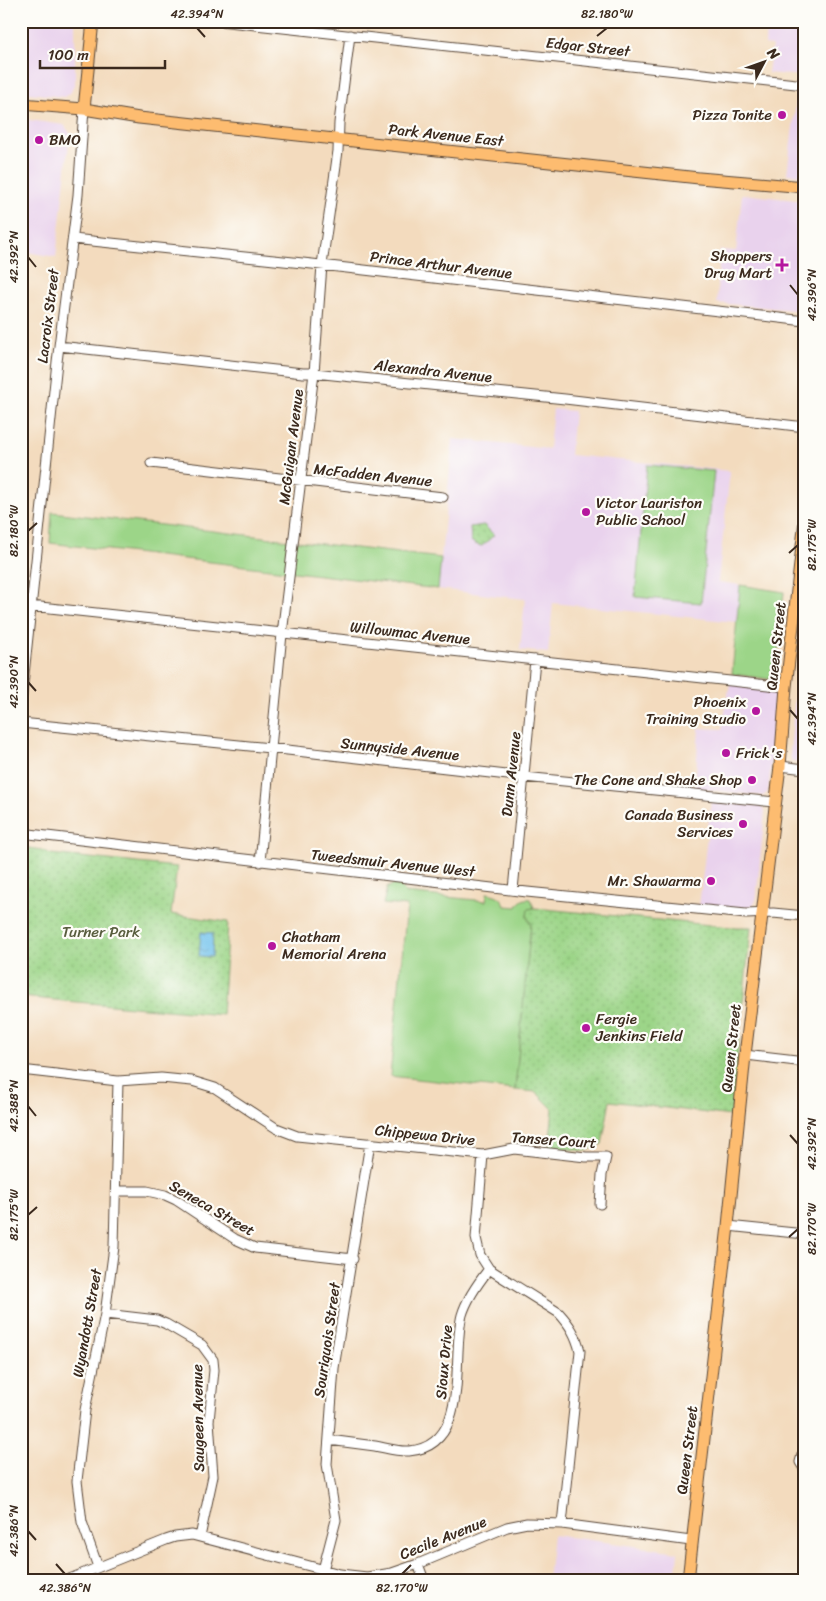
<svg xmlns="http://www.w3.org/2000/svg" width="826" height="1601" viewBox="0 0 826 1601" font-family="Sriracha,sans-serif">
<defs>
<pattern id="park-dots" width="8" height="8" patternUnits="userSpaceOnUse" patternTransform="scale(1.25)"><rect width="8" height="8" fill="#9cd588"/><path d="M2 2h.1M6 6h.1" fill="none" stroke="#87b775" stroke-width="1.8" stroke-linecap="round"/></pattern>
<pattern id="water-ripples" width="26" height="14" patternUnits="userSpaceOnUse" patternTransform="scale(1.25)"><rect width="26" height="14" fill="#71c2ed"/><path d="M2 4q2-2 4 0t4 0M15 11q2-2 4 0t4 0" fill="none" stroke="#5e9ebf"/></pattern>
</defs>
<rect width="100%" height="100%" fill="#fdfcf7"/>
<filter id="ink" filterUnits="userSpaceOnUse"><feTurbulence type="fractalNoise" baseFrequency=".02" numOctaves="2"/><feDisplacementMap in="SourceGraphic" scale="10" xChannelSelector="R" yChannelSelector="G"/><feConvolveMatrix kernelMatrix="1 2 1 2 8 2 1 2 1" color-interpolation-filters="sRGB"/></filter>
<filter id="wash" filterUnits="userSpaceOnUse"><feTurbulence type="fractalNoise" baseFrequency=".0096" numOctaves="4" result="noise"/><feDisplacementMap in="SourceGraphic" scale="20" xChannelSelector="R" yChannelSelector="G"/><feGaussianBlur stdDeviation="1.12" result="paint"/><feColorMatrix in="noise" values="0 0 0 0 0 0 0 0 0 0 0 0 0 0 0 0 0 1.4 0 .05"/><feComposite in="paint" operator="in"/></filter>
<g filter="url(#wash)">
<rect width="100%" height="100%" fill="#f3dbbe"/>
<path fill="#e9d2ed" d="M21,21H75V82L71,92L64,97L21,92Z
M766,21H805V76L768,73L772,46L765,45Z
M797,95H805V175L787,174Z
M22,119L64,125L70,133L56,257L21,251Z
M742,194L805,201V311L717,303L720,250L736,251Z
M553,409L574,411L570,455L730,471L718,582L740,585L736,622L553,603L548,653L520,650L525,599L438,589L453,439L549,449Z
M799,647L805,648V763L792,762L790,755Z
M730,683L773,688L779,694L768,792L763,796L695,788L699,728L722,729Z
M711,802L760,805L765,811L756,900L752,906L748,908L699,907Z
M553,1535L678,1552L675,1580H548Z"/>
<path fill="#9cd588" stroke="#6c8053" d="M647,465L714,471L701,603L635,597Z
M52,512L441,558L438,589L50,543Z
M21,513H28V544L21,543Z
M740,585L784,592L775,680L732,674Z
M394,884L401,885L405,893L486,901L487,893C496,895 502,896 505,906L517,907C519,901 524,898 531,899L534,908L528,909L527,917L531,924L515,1090L390,1076L407,906L383,904L387,888Z"/>
<path fill="url(#park-dots)" stroke="#6c8053" d="M484,525L494,535L482,546L475,544L471,541L470,527Z
M21,847L42,850L51,854L177,867L171,914L228,922L222,1015L21,997Z
M535,908L731,927H751L731,1116L610,1101L602,1144L586,1151L549,1147L553,1109L536,1092L515,1090L531,924L527,917L528,909Z"/>
<path fill="url(#water-ripples)" stroke="#567686" d="M201,932L213,933L212,957L199,956Z"/>
</g>
<g filter="url(#ink)">
<g fill="none" stroke-linecap="round" stroke-linejoin="round">
<g stroke="#574536" stroke-width="11">
<path id="minor" d="M219,21L805,85
M73,239L312,264L805,321
M59,346L303,373H314L565,399L805,427
M151,463L443,497
M31,606L786,687
M21,703L57,362L78,195L84,109
M21,723L270,748L524,777L775,802
M780,766L805,769
M21,833L527,892L746,914L773,913L805,916
M260,862L282,634L314,373L322,265L338,151L339,123L350,35
M513,890L535,660
M745,1055L805,1062
M21,1070L118,1081L161,1078L192,1081L215,1088L276,1128L297,1136L483,1155L514,1149L586,1157H606L602,1175L600,1204
M483,1155L476,1238L480,1255L489,1269L559,1313C570,1325 576,1335 580,1351L562,1524
M116,1191H147L165,1195L176,1200L235,1239L255,1248L353,1259
M728,1226L805,1234
M105,1314L157,1320L166,1324L202,1345L213,1360L214,1370L209,1421L213,1476L200,1537
M329,1440C345,1442 360,1444 375,1446C386,1448 398,1452 409,1451C472,1446 451,1356 462,1315C467,1298 478,1283 489,1269
M805,1453L802,1455L800,1462L805,1470
M418,1564L424,1580
M98,1567L82,1522L77,1481L85,1410L105,1314L114,1247L118,1081
M323,1570L336,1520L327,1464L334,1368L370,1143
M67,1580L166,1540L175,1537L192,1535L340,1574L367,1577L392,1573L418,1564L507,1527L527,1523L562,1524L691,1541"/>
</g>
<g stroke="#574536" stroke-width="13">
<path id="major" d="M21,104L84,109L139,118L699,178L805,187
M84,109L93,21
M688,1580L728,1226L745,1055L780,766L786,687L805,520"/>
</g>
<use href="#minor" stroke="#fff" stroke-width="9"/>
<use href="#major" stroke="#fdbc70" stroke-width="11"/>
</g>
</g>
<path fill="none" stroke="#3b2a1e" stroke-width="2" d="M197,28L205,37M597,36L607,28M28,257L36,267M790,285L798,295M28,531L37,523M789,553L798,545M28,682L36,691M790,710L798,719M28,1106L36,1116M790,1135L798,1144M28,1215L37,1207M789,1237L798,1229M28,1531L36,1540M56,1564L65,1574M402,1574L411,1565"/>
<g fill="#b5179e" stroke="#fdfcf7" stroke-width="2">
<circle cx="782" cy="115" r="5"/>
<circle cx="39" cy="140" r="5"/>
<path d="M779.5 257.5h5v5h5v5h-5v5h-5v-5h-5v-5h5z"/>
<circle cx="586" cy="512" r="5"/>
<circle cx="756" cy="711" r="5"/>
<circle cx="726" cy="753" r="5"/>
<circle cx="752" cy="780" r="5"/>
<circle cx="743" cy="824" r="5"/>
<circle cx="711" cy="881" r="5"/>
<circle cx="272" cy="946" r="5"/>
<circle cx="586" cy="1028" r="5"/>
</g>
<g text-anchor="middle" stroke-width="4.5" stroke-linejoin="round" paint-order="stroke">
<g font-size="15" fill="#3b2a1e" stroke="#fdfcf7">
<text transform="translate(588 47) rotate(6)" y="5">Edgar Street</text>
<text transform="translate(446 135) rotate(6)" y="5">Park Avenue East</text>
<text transform="translate(441 265) rotate(7)" y="5">Prince Arthur Avenue</text>
<text transform="translate(48 316) rotate(-83)" y="5">Lacroix Street</text>
<text transform="translate(433 371) rotate(6)" y="5">Alexandra Avenue</text>
<text transform="translate(291 447) rotate(-83)" y="5">McGuigan Avenue</text>
<text transform="translate(373 475) rotate(6)" y="5">McFadden Avenue</text>
<text transform="translate(410 633) rotate(6)" y="5">Willowmac Avenue</text>
<text transform="translate(776 646) rotate(-84)" y="5">Queen Street</text>
<text transform="translate(400 749) rotate(6)" y="5">Sunnyside Avenue</text>
<text transform="translate(511 774) rotate(-84)" y="5">Dunn Avenue</text>
<text transform="translate(393 863) rotate(6)" y="5">Tweedsmuir Avenue West</text>
<text transform="translate(731 1048) rotate(-84)" y="5">Queen Street</text>
<text transform="translate(425 1135) rotate(6)" y="5">Chippewa Drive</text>
<text transform="translate(554 1140) rotate(4)" y="5">Tanser Court</text>
<text transform="translate(212 1208) rotate(30)" y="5">Seneca Street</text>
<text transform="translate(87 1323) rotate(-80)" y="5">Wyandott Street</text>
<text transform="translate(327 1340) rotate(-82)" y="5">Souriquois Street</text>
<text transform="translate(444 1362) rotate(-85)" y="5">Sioux Drive</text>
<text transform="translate(198 1418) rotate(-91)" y="5">Saugeen Avenue</text>
<text transform="translate(687 1450) rotate(-83)" y="5">Queen Street</text>
<text transform="translate(443 1538) rotate(-22)" y="5">Cecile Avenue</text>
</g>
<g font-size="15" fill="#3b2a1e" stroke="#fdfcf7" text-anchor="end">
<text x="772" y="120">Pizza Tonite</text>
<text x="49" y="145" text-anchor="start">BMO</text>
<text x="772" y="261">Shoppers<tspan x="772" dy="17">Drug Mart</tspan></text>
<text x="596" y="508" text-anchor="start">Victor Lauriston<tspan x="596" dy="17">Public School</tspan></text>
<text x="746" y="707">Phoenix<tspan x="746" dy="17">Training Studio</tspan></text>
<text x="736" y="758" text-anchor="start">Frick's</text>
<text x="742" y="785">The Cone and Shake Shop</text>
<text x="733" y="820">Canada Business<tspan x="733" dy="17">Services</tspan></text>
<text x="701" y="886">Mr. Shawarma</text>
<text x="282" y="942" text-anchor="start">Chatham<tspan x="282" dy="17">Memorial Arena</tspan></text>
<text x="596" y="1024" text-anchor="start">Fergie<tspan x="596" dy="17">Jenkins Field</tspan></text>
</g>
<g font-size="15" fill="#585d3e" stroke="#fdfcf7">
<text x="101" y="937">Turner Park</text>
</g>
</g>
<rect width="826" height="1601" fill="none" stroke="#fdfcf7" stroke-width="55"/>
<g transform="translate(764 62) rotate(49)" stroke="#fdfcf7" stroke-width="4" paint-order="stroke">
<path d="M0-4L9 19L0 12L-9 19Z" fill="#3b2a1e"/>
<text y="-8" font-size="14" font-weight="bold" text-anchor="middle" fill="#3b2a1e">N</text>
</g>
<path d="M40 60v8h125v-8" fill="none" stroke="#3b2a1e" stroke-width="2.5"/>
<text x="48" y="60" font-size="15" fill="#3b2a1e" stroke="#fdfcf7" stroke-width="4" paint-order="stroke">100 m</text>
<rect x="28" y="28" width="770" height="1546" fill="none" stroke="#3b2a1e" stroke-width="2"/>
<g font-size="12" text-anchor="middle" fill="#3b2a1e">
<text x="197" y="18">42.394°N</text>
<text x="607" y="18">82.180°W</text>
<text transform="translate(14 257) rotate(-90)" y="4">42.392°N</text>
<text transform="translate(812 295) rotate(-90)" y="4">42.396°N</text>
<text transform="translate(14 531) rotate(-90)" y="4">82.180°W</text>
<text transform="translate(812 545) rotate(-90)" y="4">82.175°W</text>
<text transform="translate(14 682) rotate(-90)" y="4">42.390°N</text>
<text transform="translate(812 719) rotate(-90)" y="4">42.394°N</text>
<text transform="translate(14 1106) rotate(-90)" y="4">42.388°N</text>
<text transform="translate(812 1144) rotate(-90)" y="4">42.392°N</text>
<text transform="translate(14 1215) rotate(-90)" y="4">82.175°W</text>
<text transform="translate(812 1229) rotate(-90)" y="4">82.170°W</text>
<text transform="translate(14 1531) rotate(-90)" y="4">42.386°N</text>
<text x="65" y="1592">42.386°N</text>
<text x="402" y="1592">82.170°W</text>
</g>
</svg>
